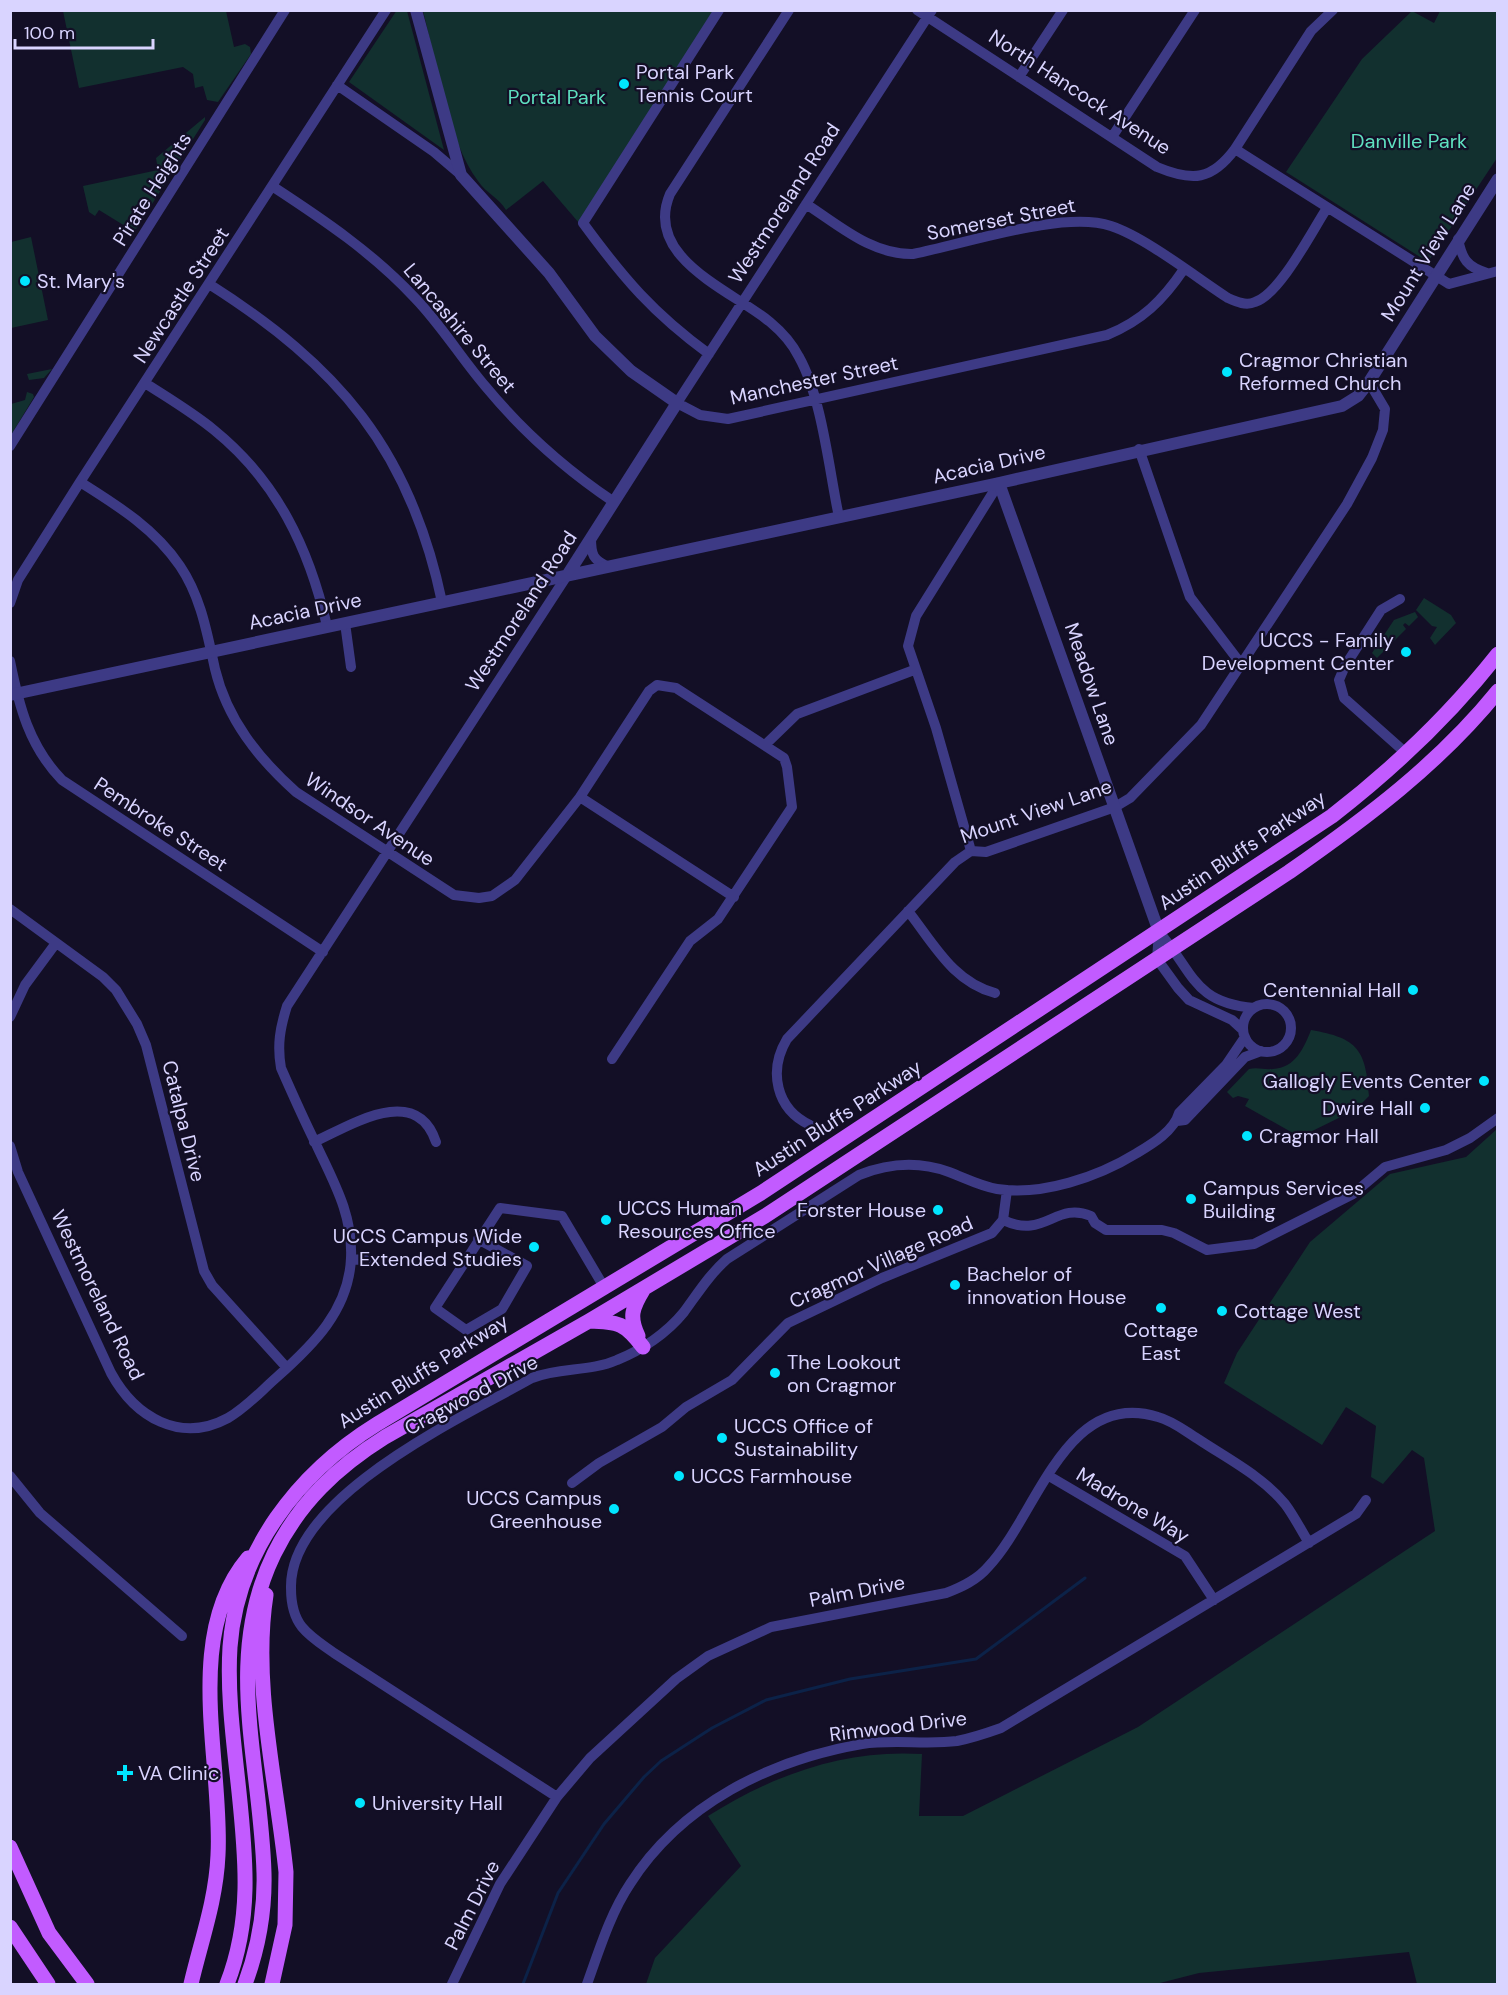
<svg xmlns="http://www.w3.org/2000/svg" width="1508" height="1995" viewBox="0 0 1508 1995" font-family="'DM Sans',sans-serif">
<rect width="100%" height="100%" fill="#130f26"/>
<path fill="#12302f" d="M397,10L407,11L444,150L349,82Z
M709,10L713,13L579,223L543,181L506,210C499,198 486,193 478,181C448,141 436,60 423,11Z
M63,11H226L234,47L245,44L250,47L251,54L218,102L207,100L203,86L195,88L193,74L183,67L79,88Z
M1412,11L1434,23L1440,11H1497V158L1428,262L1286,172L1362,59Z
M205,117V120L137,228L127,236L122,233L125,226L99,210L95,216L89,212L83,186L158,170L156,158Z
M31,237L48,320L11,328V242Z
M52,369L44,378L29,380L27,374Z
M27,392L33,394L34,397L11,435V404L25,400Z
M1424,598L1451,615L1456,623L1435,645L1430,638L1437,627L1432,626L1416,610Z
M1415,612L1418,617L1409,626L1405,623L1403,625L1406,629L1388,647L1384,643L1382,646L1385,650L1377,658L1372,653L1394,620Z
M1311,1030C1358,1038 1366,1050 1369,1096L1355,1110L1300,1137L1245,1106L1249,1099L1238,1096L1233,1098L1227,1092L1249,1069C1258,1067 1264,1070 1273,1069C1295,1068 1304,1048 1311,1030Z
M1497,1129V1984H1417L1409,1952L1199,1973L1156,1984H646L655,1958L741,1866L708,1816C773,1775 844,1749 922,1754L919,1816H963L1138,1727L1435,1531L1424,1458L1412,1450L1383,1484L1371,1477L1376,1426L1346,1407L1322,1445L1224,1383L1237,1353L1310,1242L1390,1174L1466,1157Z"/>
<g fill="none" stroke-linecap="round" stroke-linejoin="round">
<path stroke="#0c2248" stroke-width="3" d="M523,1984L558,1893L604,1824L644,1777L661,1761L712,1728L766,1700L850,1679L976,1659L1085,1578"/>
<path stroke="#3d3a85" stroke-width="10" d="M789,10L670,194C643,258 731,290 770,322C782,332 792,343 799,357C822,398 829,470 839,517
M917,10L1157,167C1193,182 1212,180 1235,149L1449,284L1498,271
M932,10L677,403L700,415L728,419L1107,335C1142,321 1163,300 1184,269
M1019,77L1063,10
M337,85L434,152L461,175
M1112,137L1195,10
M1235,149L1311,31L1333,10
M272,186C324,220 373,253 415,298C442,326 461,358 486,387C524,433 565,469 614,502
M806,204C840,226 872,255 913,254C965,244 1063,210 1111,226C1145,237 1197,278 1228,298C1237,302 1246,306 1255,302C1280,294 1312,231 1327,208
M1458,239C1462,259 1467,267 1487,273
M209,284C338,366 410,449 442,602
M709,354C653,313 624,279 583,223L719,10
M145,383C168,398 192,412 214,430C277,481 309,548 327,626
M10,446L285,10
M1139,449L1190,597L1241,664
M80,482C118,506 154,528 180,566C201,597 207,633 215,669C227,719 258,758 296,792L454,895L479,898L492,896L515,880L580,797L649,691L657,685L676,688L784,758L787,767L792,807L718,919L690,941L612,1059
M591,538C591,555 593,560 609,567
M1400,599L1381,610L1345,666L1339,680L1344,698L1407,754
M10,603L18,580L80,482L386,10
M345,623L351,667
M10,661C19,706 29,746 62,780L323,952
M765,745L797,714L914,670
M580,797L734,897
M971,851L936,728L908,646L916,616L999,483
M10,909L103,977L116,990L137,1024L146,1045L204,1271L212,1285L287,1368
M908,911C934,944 953,982 995,993
M1159,932L1157,959L1178,988L1189,1000L1232,1020L1243,1030
M1159,932C1194,972 1193,1003 1254,1008
M1243 1028a24 24 0 1 1 48 0a24 24 0 1 1-48 0Z
M10,1017L25,985L56,943
M1177,1121L1185,1120L1245,1057L1261,1051
M810,1125C776,1109 768,1071 787,1039L955,862L971,851L986,852L1115,807L1130,798L1201,725L1347,504L1372,458L1383,430L1385,409L1369,382
M314,1142C351,1125 416,1083 436,1142
M10,1146L18,1172L111,1373C135,1417 180,1444 228,1418C246,1408 261,1391 277,1377C313,1345 349,1310 351,1258C353,1214 333,1181 315,1142C303,1118 292,1093 281,1068C277,1045 280,1028 287,1006L568,574
M1003,1220C1045,1240 1055,1201 1091,1216L1095,1223L1106,1230H1162L1174,1233L1207,1250L1254,1244L1353,1194L1385,1167L1446,1150L1470,1138L1498,1118
M478,1239L527,1266L502,1309L466,1330L435,1308L500,1208L562,1216L604,1287
M351,1259L366,1260
M10,1476L40,1513L182,1636
M1049,1476L1185,1556L1214,1600
M572,1483L599,1463L662,1427L686,1407L732,1380L788,1323L882,1278L992,1233L1003,1220L1007,1190
M557,1797L334,1653C323,1645 311,1638 302,1627C294,1617 291,1601 291,1588C289,1497 463,1417 532,1378C560,1367 590,1372 617,1360C642,1350 667,1333 684,1312C698,1293 709,1275 727,1259L859,1175C889,1163 919,1161 949,1172C965,1178 980,1186 997,1189C1042,1196 1098,1177 1137,1153C1152,1144 1174,1131 1179,1113L1226,1065L1245,1037
M452,1984L500,1884L557,1797L590,1758L676,1679L708,1656L771,1627L946,1593C962,1587 977,1580 988,1567C1037,1516 1065,1388 1158,1417C1173,1421 1185,1431 1198,1439C1228,1459 1262,1476 1285,1504C1294,1516 1301,1530 1309,1543
M587,1984C599,1951 610,1914 630,1884C681,1804 770,1760 862,1744C893,1739 926,1745 957,1741C972,1738 987,1733 1001,1728L1356,1514L1366,1500"/>
<path stroke="#3d3a85" stroke-width="12" d="M416,10L461,175L549,273L595,336L631,371L677,403L568,574
M999,483L1159,932
M10,695L999,483L1342,406L1358,396L1369,382L1498,179"/>
<path stroke="#c25bff" stroke-width="15" d="M589,1321C619,1322 625,1323 643,1347
M638,1336C629,1317 632,1308 643,1290
M266,1595C252,1684 277,1783 286,1872L285,1925L272,1984
M10,1847L49,1933L87,1984
M10,1927L48,1984
M191,1984C201,1941 216,1901 218,1855C223,1763 182,1636 248,1558
M227,1984C252,1920 246,1859 239,1792C234,1744 227,1695 230,1647C237,1551 298,1473 377,1424L761,1193L1332,816C1394,768 1449,716 1498,654
M245,1984C258,1949 265,1911 264,1873C261,1763 223,1659 274,1554C299,1503 337,1467 385,1437L589,1321L765,1216L1289,872C1365,819 1439,764 1498,691"/>
</g>
<g fill="#00e5ff" stroke="#130f26" stroke-width="2">
<circle cx="624" cy="84" r="6"/>
<circle cx="25" cy="281" r="6"/>
<circle cx="1227" cy="372" r="6"/>
<circle cx="1406" cy="652" r="6"/>
<circle cx="1413" cy="990" r="6"/>
<circle cx="1484" cy="1081" r="6"/>
<circle cx="1425" cy="1108" r="6"/>
<circle cx="1247" cy="1136" r="6"/>
<circle cx="1191" cy="1199" r="6"/>
<circle cx="938" cy="1210" r="6"/>
<circle cx="606" cy="1220" r="6"/>
<circle cx="534" cy="1247" r="6"/>
<circle cx="955" cy="1285" r="6"/>
<circle cx="1161" cy="1308" r="6"/>
<circle cx="1222" cy="1311" r="6"/>
<circle cx="775" cy="1373" r="6"/>
<circle cx="722" cy="1438" r="6"/>
<circle cx="679" cy="1476" r="6"/>
<circle cx="614" cy="1509" r="6"/>
<path d="M122 1764h6v6h6v6h-6v6h-6v-6h-6v-6h6z"/>
<circle cx="360" cy="1803" r="6"/>
</g>
<g text-anchor="middle" stroke-width="4.5" stroke-linejoin="round" paint-order="stroke">
<g font-size="20" fill="#d9d4ff" stroke="#130f26" text-anchor="start">
<text x="636" y="79">Portal Park<tspan x="636" dy="23">Tennis Court</tspan></text>
<text x="37" y="288">St. Mary's</text>
<text x="1239" y="367">Cragmor Christian<tspan x="1239" dy="23">Reformed Church</tspan></text>
<text x="1394" y="647" text-anchor="end">UCCS - Family<tspan x="1394" dy="23">Development Center</tspan></text>
<text x="1401" y="997" text-anchor="end">Centennial Hall</text>
<text x="1472" y="1088" text-anchor="end">Gallogly Events Center</text>
<text x="1413" y="1115" text-anchor="end">Dwire Hall</text>
<text x="1259" y="1143">Cragmor Hall</text>
<text x="1203" y="1195">Campus Services<tspan x="1203" dy="23">Building</tspan></text>
<text x="618" y="1215">UCCS Human<tspan x="618" dy="23">Resources Office</tspan></text>
<text x="926" y="1217" text-anchor="end">Forster House</text>
<text x="522" y="1243" text-anchor="end">UCCS Campus Wide<tspan x="522" dy="23">Extended Studies</tspan></text>
<text x="967" y="1281">Bachelor of<tspan x="967" dy="23">innovation House</tspan></text>
<text x="1234" y="1318">Cottage West</text>
<text x="1161" y="1337" text-anchor="middle">Cottage<tspan x="1161" dy="23">East</tspan></text>
<text x="787" y="1369">The Lookout<tspan x="787" dy="23">on Cragmor</tspan></text>
<text x="734" y="1433">UCCS Office of<tspan x="734" dy="23">Sustainability</tspan></text>
<text x="691" y="1483">UCCS Farmhouse</text>
<text x="602" y="1505" text-anchor="end">UCCS Campus<tspan x="602" dy="23">Greenhouse</tspan></text>
<text x="138" y="1780">VA Clinic</text>
<text x="372" y="1810">University Hall</text>
</g>
<g font-size="20" fill="#d9d4ff" stroke="#130f26">
<text transform="translate(1080 92) rotate(33)" y="7">North Hancock Avenue</text>
<text transform="translate(152 189) rotate(-58)" y="7">Pirate Heights</text>
<text transform="translate(784 203) rotate(-57)" y="7">Westmoreland Road</text>
<text transform="translate(1001 219) rotate(-11)" y="7">Somerset Street</text>
<text transform="translate(1428 252) rotate(-58)" y="7">Mount View Lane</text>
<text transform="translate(181 295) rotate(-57)" y="7">Newcastle Street</text>
<text transform="translate(460 328) rotate(50)" y="7">Lancashire Street</text>
<text transform="translate(814 380) rotate(-12)" y="7">Manchester Street</text>
<text transform="translate(989 464) rotate(-13)" y="7">Acacia Drive</text>
<text transform="translate(305 611) rotate(-12)" y="7">Acacia Drive</text>
<text transform="translate(521 611) rotate(-57)" y="7">Westmoreland Road</text>
<text transform="translate(1092 684) rotate(71)" y="7">Meadow Lane</text>
<text transform="translate(1036 811) rotate(-19)" y="7">Mount View Lane</text>
<text transform="translate(370 819) rotate(34)" y="7">Windsor Avenue</text>
<text transform="translate(161 824) rotate(33)" y="7">Pembroke Street</text>
<text transform="translate(1242 850) rotate(-34)" y="7">Austin Bluffs Parkway</text>
<text transform="translate(837 1118) rotate(-33)" y="7">Austin Bluffs Parkway</text>
<text transform="translate(184 1121) rotate(76)" y="7">Catalpa Drive</text>
<text transform="translate(881 1262) rotate(-24)" y="7">Cragmor Village Road</text>
<text transform="translate(98 1295) rotate(64)" y="7">Westmoreland Road</text>
<text transform="translate(423 1371) rotate(-32)" y="7">Austin Bluffs Parkway</text>
<text transform="translate(471 1395) rotate(-28)" y="7">Cragwood Drive</text>
<text transform="translate(1133 1505) rotate(31)" y="7">Madrone Way</text>
<text transform="translate(857 1591) rotate(-11)" y="7">Palm Drive</text>
<text transform="translate(898 1726) rotate(-7)" y="7">Rimwood Drive</text>
<text transform="translate(472 1905) rotate(-63)" y="7">Palm Drive</text>
</g>
<g font-size="20" fill="#5fe0c0" stroke="#130f26">
<text x="557" y="104">Portal Park</text>
<text x="1409" y="148">Danville Park</text>
</g>
</g>
<rect width="1508" height="1995" fill="none" stroke="#d9d4ff" stroke-width="24"/>
<path d="M15 39v9h138v-9" fill="none" stroke="#d9d4ff" stroke-width="3"/>
<text x="24" y="39" font-size="18" fill="#d9d4ff" stroke="#130f26" stroke-width="4.5" paint-order="stroke">100 m</text>
</svg>
